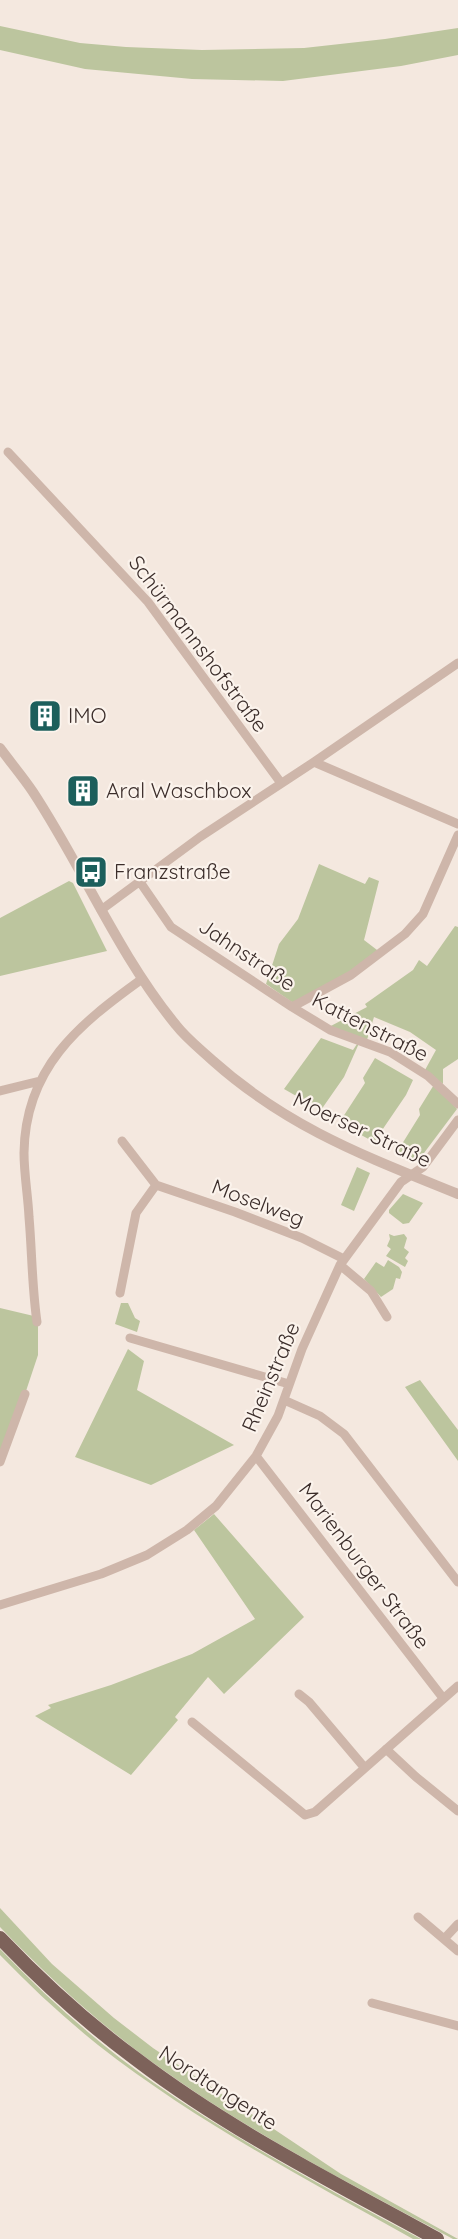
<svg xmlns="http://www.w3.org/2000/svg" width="458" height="2239" viewBox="0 0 458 2239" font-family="Quicksand,sans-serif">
<rect width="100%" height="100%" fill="#f4e8df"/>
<path fill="#bcc59e" d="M0,26L80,43L126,47L202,50L304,48L385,39L458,28V55L401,66L283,81L192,79L85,69L0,50Z
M319,864L365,884L369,877L379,881L364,940L381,953L296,1005L266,984L279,944L298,919Z
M69,881L73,883L107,951L0,976V918Z
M455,926L458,927V1059L443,1069V1084L425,1070L436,1050L410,1032L374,1017L366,1043L360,1041L344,1077L321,1110L284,1089L321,1038L353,1050L359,1041L327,1028L367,1007L365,1004L413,970L419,960L427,966Z
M375,1058L413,1080L406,1095L374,1142L339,1123L365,1083L363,1078Z
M435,1083L457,1109L418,1161L397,1152L420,1115L419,1109Z
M357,1167L370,1173L354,1211L341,1205Z
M403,1194L423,1203L409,1223L403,1224L389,1213V1210Z
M389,1234L394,1236L404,1234L407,1238L404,1248L409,1252L405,1258L408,1261L405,1267L386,1256L391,1249L387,1246L390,1239Z
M388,1260L399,1267L402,1272L400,1279L396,1278L393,1289L381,1297L364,1279L376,1262L384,1267Z
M121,1303H128L135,1318L140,1321L137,1332L115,1324Z
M0,1308L38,1317V1355L25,1394L0,1460Z
M128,1349L144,1361L137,1390L234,1445L151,1485L75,1457Z
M420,1380L458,1430V1461L405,1387Z
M214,1514L304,1617L224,1694L208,1677L175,1717L178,1720L131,1775L35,1716L51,1708L48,1705L111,1685L192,1654L255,1619L194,1530Z
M0,1908L52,1964L114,2018L153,2048L341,2174L458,2239H453C351,2184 246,2131 152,2062C97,2022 47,1976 0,1927Z
M0,1949C47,1998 98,2044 154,2083C239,2142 330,2190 421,2239H413C305,2179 195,2121 98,2045C63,2017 31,1987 0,1955Z"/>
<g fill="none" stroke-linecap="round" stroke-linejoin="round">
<path stroke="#ceb6aa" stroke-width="9" d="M8,452L148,602L281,783
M314,762L458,824
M140,882L171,927L292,1007L351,975L405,934L423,914L458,835
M101,910L200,837L314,762L458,663
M292,1007L330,1030L390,1052L428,1076L458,1104
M0,1091L40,1081
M122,1141L156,1185L235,1212L302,1238L344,1259
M340,1265L371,1291L387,1317
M120,1293L136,1213L156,1185
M37,1322C32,1288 32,1252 29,1217C28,1196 24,1174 24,1153C25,1068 78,1025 142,979
M130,1338L289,1384
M284,1400L320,1416L344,1434L458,1582
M256,1456L443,1698
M0,1462L25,1394
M0,1605L101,1574L147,1555L187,1530L216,1506L256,1456L278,1416L302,1349L340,1265L401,1182L423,1167L458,1120
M299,1694L309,1702L364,1767
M192,1722L305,1815L315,1812L458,1686
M386,1749L416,1777L458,1811
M418,1917L458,1951
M444,1939L458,1924
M372,2003L458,2026"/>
<path stroke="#ceb6aa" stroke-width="10" d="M0,748C11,763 23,777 33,792C83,868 118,954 176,1025C186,1038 200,1049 212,1060C288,1128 365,1156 458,1194"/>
<path stroke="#7d625a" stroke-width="14" d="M0,1938C42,1982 87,2023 136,2059C229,2130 335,2183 437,2239"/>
</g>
<defs>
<g id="building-square" transform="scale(1.725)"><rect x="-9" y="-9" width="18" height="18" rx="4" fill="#1c5f5c" stroke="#fbf3ec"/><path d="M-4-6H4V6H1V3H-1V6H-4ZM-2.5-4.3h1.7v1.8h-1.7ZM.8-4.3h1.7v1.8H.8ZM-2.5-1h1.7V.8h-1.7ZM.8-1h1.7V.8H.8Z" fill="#fff"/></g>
<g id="bus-square" transform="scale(1.725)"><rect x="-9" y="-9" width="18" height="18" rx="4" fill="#1c5f5c" stroke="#fbf3ec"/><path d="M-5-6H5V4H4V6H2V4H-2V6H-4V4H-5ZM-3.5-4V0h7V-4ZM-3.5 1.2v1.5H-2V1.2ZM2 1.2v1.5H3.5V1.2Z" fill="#fff"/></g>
</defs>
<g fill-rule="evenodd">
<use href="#building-square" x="45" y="716"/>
<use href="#building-square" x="83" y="791"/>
<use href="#bus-square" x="91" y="872"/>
</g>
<g text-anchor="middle" stroke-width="4.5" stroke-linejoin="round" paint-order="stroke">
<g font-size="21" fill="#3b2d2a" stroke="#fbf3ec">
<text transform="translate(198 644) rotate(53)" y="7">Schürmannshofstraße</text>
<text transform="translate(247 955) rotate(34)" y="7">Jahnstraße</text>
<text transform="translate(370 1027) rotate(27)" y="7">Kattenstraße</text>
<text transform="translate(362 1130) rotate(25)" y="7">Moerser Straße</text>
<text transform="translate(258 1203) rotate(21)" y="7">Moselweg</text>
<text transform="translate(271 1377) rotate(-67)" y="7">Rheinstraße</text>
<text transform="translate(364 1566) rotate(53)" y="7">Marienburger Straße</text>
<text transform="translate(218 2088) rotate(33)" y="7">Nordtangente</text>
</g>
<g font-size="21" fill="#3b2d2a" stroke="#fbf3ec" text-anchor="start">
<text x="68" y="723">IMO</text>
<text x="106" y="798">Aral Waschbox</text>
<text x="114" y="879">Franzstraße</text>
</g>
</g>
</svg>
